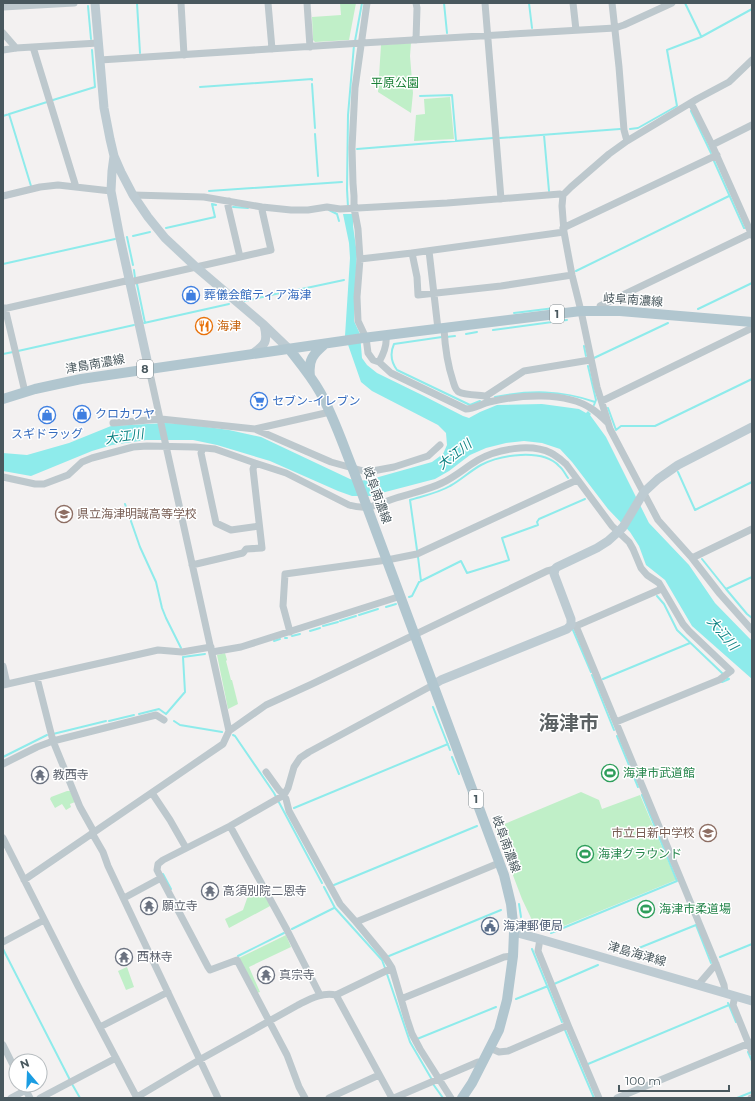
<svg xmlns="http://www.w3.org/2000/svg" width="755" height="1101" viewBox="0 0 755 1101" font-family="Montserrat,'Noto Sans JP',sans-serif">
<rect width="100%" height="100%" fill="#f3f1f1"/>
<path fill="#c0efc8" d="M340,3H356L349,40L315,42L313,40L312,17L341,15Z
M411,43L410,56L413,93L411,113L378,92L381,45Z
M450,97L454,139L414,141L416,115L425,114L424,99Z
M225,653L227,660L226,661L231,680H232L238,704L228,709L217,655Z
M67,791H70L75,802L70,804L71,807L66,810L62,804L55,808L50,799L51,797Z
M581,792L599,800L602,809L640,795L676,880L549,932L542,931L535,924L531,918L522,899L495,828Z
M261,887L272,905L229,928L225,919L243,910L249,893Z
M286,935L291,947L249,967L260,992L257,993L239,958Z
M127,967L134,987L126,990L118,971Z"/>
<path fill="#8eebeb" d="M343,214H353V226L357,254L355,290L354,321L360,334L362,358L367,365L377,373L424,396L463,416L469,418L480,412L497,405L542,404L579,409L586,413L588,411L591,414L590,415L606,437L649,523L689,565L715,603L752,641V679L692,626L665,580L646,565L639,546L630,532L608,509L572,462L560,449L542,443L524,441L506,443L486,448L470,455L449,471L435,479L370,496H352L338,491L270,461L217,445L193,440H146L112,445L92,451L31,476L3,471V453L27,455L69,443L111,426L166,423L185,424L229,430L261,437L350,479L357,481L368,480L432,462L443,454L447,445L446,433L438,425L372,391L361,382L345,336L350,258L349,243Z"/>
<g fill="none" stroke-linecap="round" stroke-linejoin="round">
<path stroke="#8eebeb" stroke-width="2" d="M137,3L140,53
M444,3L447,33
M529,3L532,28
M685,3L701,36
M88,6L91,39
M355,41L362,3
M312,84L315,128
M200,87L312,79V80
M420,96L452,95L456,141
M53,100L95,87L92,50
M691,111L711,153
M9,114L31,186
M3,116L47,102
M630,129L638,128L677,106L667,50L701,37L752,9
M315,134L318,176
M544,135L549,191
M500,138L620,129
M357,149L493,138
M714,161L744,228H745
M209,191L342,182
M233,207L248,208
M348,207L347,189L348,115L354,45
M329,210L337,214L339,221
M166,228L215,217L212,204L216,205
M133,236L150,232
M127,237L133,265
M3,264L115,239
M134,270L135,278
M576,271L729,196
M137,284L145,323
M297,290L344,280
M245,301L293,290
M698,309L752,283
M514,313L563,307
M144,323L229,304
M493,330L567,320
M466,334L477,332
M442,337L394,344C390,353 391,362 397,370L470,405L480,401
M446,337L455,336
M584,346L586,356
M18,351L134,325
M3,354L13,352
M594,358L668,323
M588,366L596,400L594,405
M495,397C530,390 561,390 595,402
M608,408L616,430L621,426H655L752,379
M678,472L695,510L752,482
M125,504L140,547L156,582L162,608L166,618L181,648
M417,550L410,500C423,496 438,493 450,486C461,480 470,471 481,465C500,455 542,448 559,466C563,469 565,474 568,478
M418,557L421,581
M702,559L726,589L752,577
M726,589L747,614L752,618
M657,596L664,604L677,630L722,673
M409,597L412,596L419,582L461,561L467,573L509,560L502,538L538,525L537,522L539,519L585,499
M386,607L396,604
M359,615L378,609
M340,621L356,616
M323,626L338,622
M573,630L591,672
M310,631L320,628
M292,636L300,634
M285,638H287
M274,641L280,639
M592,675L614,730
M603,679L690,643
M722,682L729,679L727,678
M433,707L450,750
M139,714L159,709L166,714
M166,714L185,692L183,657L205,654
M109,721L134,715
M174,721L180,725L222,732
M53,734L106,721
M233,735L235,736L274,793L322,883
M617,736L638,787
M3,757L47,735
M452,757L459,774
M642,795L677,881
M294,808L448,744
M163,874L171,889
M334,885L477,826
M324,887L335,908L382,960L385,968
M519,904L521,917
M292,929L334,908
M551,933L677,881
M3,949L70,1080
M532,949L562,1022
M624,954L696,925L711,963
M238,956L284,933
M389,956L501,910
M720,957L752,944
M387,974L410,1042L431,1078
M554,984L598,965
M516,999L548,986
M729,1005L736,1022
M565,1030L594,1098
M417,1039L496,1007
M748,1052L752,1061
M588,1064L729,1005L728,1003
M72,1084L80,1098
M433,1084L443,1098
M737,1098L752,1092"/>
<path stroke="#bdc8cd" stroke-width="7" d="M181,3L184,55
M268,3L272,49
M307,3L310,47
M367,3L355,88L352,148L353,183L354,196V208L358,229L360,259L357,297L358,321L366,338L368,353L373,360L379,362
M416,3L417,8L416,40
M485,3L501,199
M573,3L576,30
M612,3L619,67L624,130L627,141
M3,7L74,3
M3,33L16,48
M33,47L76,187
M3,50L16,48L98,43
M100,60L362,43L615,28L624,25L672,3
M752,60L729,82L697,99L627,141L609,154L571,187L563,195L562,206L564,232L572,275L581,311L597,387L610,429L658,520L692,558L720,594L752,630
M691,103L712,145L752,235
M712,145L752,125
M133,195L204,197L262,207L291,210H308L327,207L340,209L447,203L560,194L563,195
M3,196L40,187L58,185L111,191
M229,201L228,206L240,257L271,250L262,210V207
M563,228L717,155
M429,251L438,329
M412,253L417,277L418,295L501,286L572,275
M360,259L412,253L564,232
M130,282L240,257
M5,308L25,392
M3,309L130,280
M600,310V306L752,233
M444,329C445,347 447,363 453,381C454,384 455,390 459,392C464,395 480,395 486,396
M386,336C387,344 383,355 379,362L391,373L466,409C474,409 481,404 489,402C519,395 566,391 592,409C598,413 603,418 608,423
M602,401L752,328
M488,402L486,396L524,371L590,360
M113,423L161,419L255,429L331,462L367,472L394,467L428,456L440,445
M255,429L330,412
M203,448L201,453L216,523L231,530L259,526
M255,463L286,473L349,505C370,511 377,504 396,498C411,493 428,490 442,483C455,477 466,467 478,460C497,449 531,443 551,453C557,456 561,460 566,464L612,526L629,542L633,549L641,568L647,575L659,583L683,624L689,631L731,671L719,680L616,722
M3,477L35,484H44L68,475L82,462L92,458L133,447L147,446L195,447L215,449L255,463L253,469L262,548L246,549L243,553L192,565
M692,558L752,529
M571,625L576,626L716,964L724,985L725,993
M576,626L659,590L662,588
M290,632L283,606L285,574L387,560L417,554L577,480
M212,652L241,647L401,596
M3,666L7,684
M37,678L53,741L80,807L94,832
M3,685L158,650L182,652L211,647
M229,731L266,705L312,684L547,571L555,569
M3,764L37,747L53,741L156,715L164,720
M266,772L279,790L284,795L286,799L289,811L340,904L356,922L499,863
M152,793L170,820L186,848
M230,826L287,930L320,995
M92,833L103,852L108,866L218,1098
M3,838L78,986L137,1098
M161,878L208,967L210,970L237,960L287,1055L299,1087L305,1098
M24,880L223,744L229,731L149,369
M124,898L161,878L157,870L158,864L163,860L230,826L284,795L288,788L294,767L300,758L309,752L433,685
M356,922L385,957L392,968L407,1019L412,1034L420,1049L451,1098
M3,942L44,920
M698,985L716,964
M336,995L392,968
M735,996L733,1005L752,1052
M401,999L504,957L513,956
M568,1025L599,1098
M100,1027L168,992
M3,1045L16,1071
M490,1048L499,1052L508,1051L568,1025L538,951L540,939
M23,1085L30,1098
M137,1097L201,1059L298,1005C310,999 322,992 336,995L392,1098
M11,1098L26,1090
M40,1098L116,1058
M329,1098L379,1075
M394,1098L478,1062H483
M617,1098L752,1042
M751,1098H752"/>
<path stroke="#bdcbd2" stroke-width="9" d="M95,3L104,108L110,139L114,156L121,172L133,195L148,217L165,238L196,267L264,325L289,349
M114,156L112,171L111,191L120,238L149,369
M252,354C266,345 268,341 264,325
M433,685L441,680L567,629L571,625V619L554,574L555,569L557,567L597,548L608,541L618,532L623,527L644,492L658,479L678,465L752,427
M514,932L540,939L752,1001"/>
<path stroke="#b1c6cf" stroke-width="10" d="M289,349C300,363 311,376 320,392C334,417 343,445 354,472L504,875L511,904L514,932L513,956L507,1000L499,1030L472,1083L462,1098
M310,376C308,360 313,354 325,344
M3,399L35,389L81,379L363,338L581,311H620L752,322"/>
</g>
<defs>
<g id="shop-ring" transform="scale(0.9)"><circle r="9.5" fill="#fff" stroke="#3f7fe0" stroke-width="1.5"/><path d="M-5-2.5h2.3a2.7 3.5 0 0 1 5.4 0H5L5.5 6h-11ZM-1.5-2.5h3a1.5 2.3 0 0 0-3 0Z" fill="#3f7fe0"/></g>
<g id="restaurant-ring" transform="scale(0.9)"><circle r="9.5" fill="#fff" stroke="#e8710a" stroke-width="1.5"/><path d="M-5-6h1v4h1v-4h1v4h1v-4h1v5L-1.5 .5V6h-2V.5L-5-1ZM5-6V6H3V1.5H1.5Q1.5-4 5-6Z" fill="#e8710a"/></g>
<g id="supermarket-ring" transform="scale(0.9)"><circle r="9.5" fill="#fff" stroke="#3f7fe0" stroke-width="1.5"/><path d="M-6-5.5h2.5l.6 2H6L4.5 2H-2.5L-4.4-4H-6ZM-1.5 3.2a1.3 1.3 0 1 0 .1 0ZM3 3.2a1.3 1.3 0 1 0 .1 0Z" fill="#3f7fe0"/></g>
<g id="school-ring" transform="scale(0.9)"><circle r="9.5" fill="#fff" stroke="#8d6e63" stroke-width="1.5"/><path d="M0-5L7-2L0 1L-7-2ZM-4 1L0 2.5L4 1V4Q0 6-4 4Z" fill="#8d6e63"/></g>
<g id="stadium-ring" transform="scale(0.9)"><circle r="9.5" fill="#fff" stroke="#2e9e5b" stroke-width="1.5"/><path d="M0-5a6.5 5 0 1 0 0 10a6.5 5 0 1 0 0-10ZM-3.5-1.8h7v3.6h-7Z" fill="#2e9e5b"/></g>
<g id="temple-ring" transform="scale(0.9)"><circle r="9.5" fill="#fff" stroke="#6b7280" stroke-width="1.5"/><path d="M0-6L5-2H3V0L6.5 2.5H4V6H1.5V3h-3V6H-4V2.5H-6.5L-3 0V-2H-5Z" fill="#6b7280"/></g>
<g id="civic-ring" transform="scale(0.9)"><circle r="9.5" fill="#fff" stroke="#5c6f8a" stroke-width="1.5"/><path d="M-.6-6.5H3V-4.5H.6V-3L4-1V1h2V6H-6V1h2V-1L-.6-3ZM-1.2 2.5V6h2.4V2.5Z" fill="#5c6f8a"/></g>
</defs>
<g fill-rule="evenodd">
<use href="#shop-ring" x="191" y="295"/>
<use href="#restaurant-ring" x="204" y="326"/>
<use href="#supermarket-ring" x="259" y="401"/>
<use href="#shop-ring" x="82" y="414"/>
<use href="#shop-ring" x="47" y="415"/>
<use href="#school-ring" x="64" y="514"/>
<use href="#stadium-ring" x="610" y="773"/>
<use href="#temple-ring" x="40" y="775"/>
<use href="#school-ring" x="708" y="833"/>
<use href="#stadium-ring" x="585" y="854"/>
<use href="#temple-ring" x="210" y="891"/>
<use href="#temple-ring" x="149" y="906"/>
<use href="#stadium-ring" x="646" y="909"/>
<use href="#civic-ring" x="490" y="926"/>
<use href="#temple-ring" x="124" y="957"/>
<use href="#temple-ring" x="266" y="975"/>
</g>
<g text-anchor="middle" stroke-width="3" stroke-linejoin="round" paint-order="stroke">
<g fill="#fff" stroke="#808a8e" stroke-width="1">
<rect x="550" y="305" width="14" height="18" rx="3"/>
<rect x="137" y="360" width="16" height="18" rx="3"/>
<rect x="469" y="790" width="14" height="18" rx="3"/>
</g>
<g font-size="11" font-weight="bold" fill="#49585e">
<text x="557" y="318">1</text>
<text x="145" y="373">8</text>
<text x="476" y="803">1</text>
</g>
<g font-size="12" fill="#198036" stroke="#fff">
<text x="395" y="87">平原公園</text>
</g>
<g font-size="12" fill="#366cbe" stroke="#fff" text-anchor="start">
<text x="204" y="299">葬儀会館ティア海津</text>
<text x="272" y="405">セブン-イレブン</text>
<text x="95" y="418">クロカワヤ</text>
<text x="47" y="438" text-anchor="middle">スギドラッグ</text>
</g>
<g font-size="12" fill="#49585e" stroke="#fff">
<text transform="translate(633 300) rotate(4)" y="4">岐阜南濃線</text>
<text transform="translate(95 364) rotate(-10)" y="4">津島南濃線</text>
<text transform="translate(377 495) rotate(70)" y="4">岐阜南濃線</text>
<text transform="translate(506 844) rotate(70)" y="4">岐阜南濃線</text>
<text transform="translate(637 954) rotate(16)" y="4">津島海津線</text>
</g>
<g font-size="12" fill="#c56008" stroke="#fff" text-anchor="start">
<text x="217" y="330">海津</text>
</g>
<g font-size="12" fill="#785e54" stroke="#fff" text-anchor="start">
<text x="77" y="518">県立海津明誠高等学校</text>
<text x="695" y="837" text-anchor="end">市立日新中学校</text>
</g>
<g font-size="12" fill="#27864d" stroke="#fff" text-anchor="start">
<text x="623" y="777">海津市武道館</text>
<text x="598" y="858">海津グラウンド</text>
<text x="659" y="913">海津市柔道場</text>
</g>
<g font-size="12" fill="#5b616d" stroke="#fff" text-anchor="start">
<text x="53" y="779">教西寺</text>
<text x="223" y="895">高須別院二恩寺</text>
<text x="162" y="910">願立寺</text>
<text x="137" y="961">西林寺</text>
<text x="279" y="979">真宗寺</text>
</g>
<g font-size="12" fill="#4e5e75" stroke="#fff" text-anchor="start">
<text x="503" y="930">海津郵便局</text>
</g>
<g font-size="13" font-style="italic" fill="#0f8484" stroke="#fff">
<text transform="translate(124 436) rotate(-8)" y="5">大江川</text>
<text transform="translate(454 454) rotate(-38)" y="5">大江川</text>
<text transform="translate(723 633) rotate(49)" y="5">大江川</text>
</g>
<g font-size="20" font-weight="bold" fill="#5d6365" stroke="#fff">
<text x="569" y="730">海津市</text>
</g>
</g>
<rect width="755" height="1101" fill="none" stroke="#49585e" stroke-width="8"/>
<g transform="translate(28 1073) rotate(341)"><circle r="19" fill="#ffffff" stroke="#b6bcbf"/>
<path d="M0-3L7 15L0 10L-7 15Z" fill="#1b9de2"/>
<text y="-6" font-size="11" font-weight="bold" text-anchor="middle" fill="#49585e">N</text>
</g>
<path d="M619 1085v6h110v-6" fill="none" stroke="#49585e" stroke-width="2"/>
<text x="625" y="1085" font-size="12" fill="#49585e" stroke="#ffffff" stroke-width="3" paint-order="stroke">100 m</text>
</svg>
